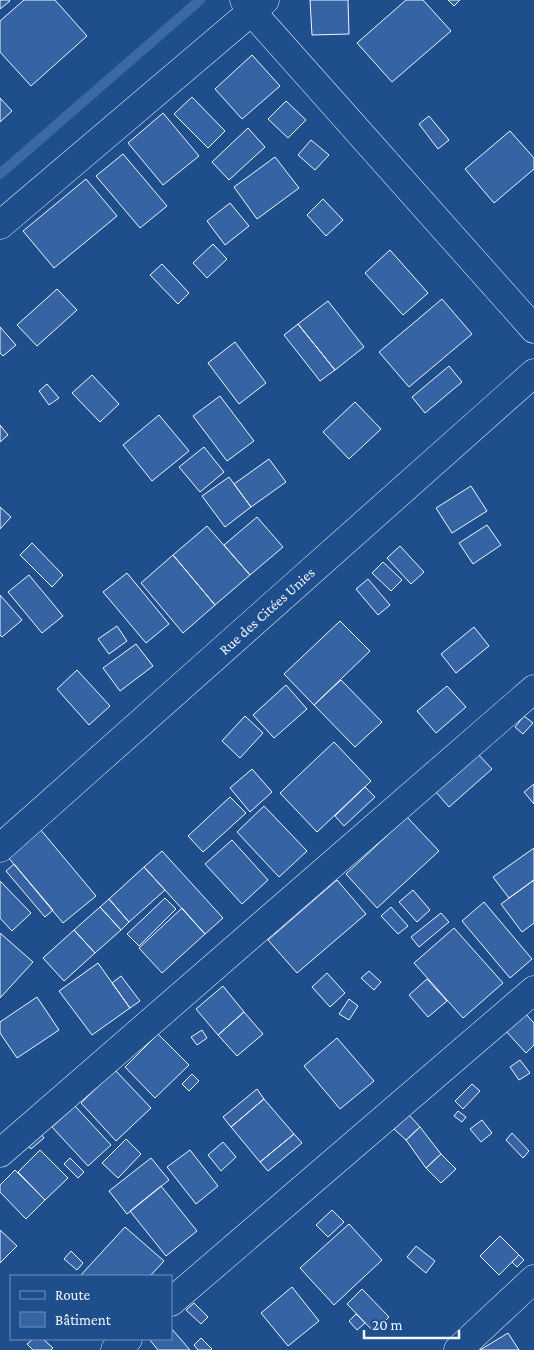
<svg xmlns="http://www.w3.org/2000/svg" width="534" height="1350" viewBox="0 0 534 1350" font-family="'Crimson Pro',serif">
<rect width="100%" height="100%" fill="#1f4e8c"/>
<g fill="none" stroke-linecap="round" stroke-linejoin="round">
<path stroke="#3b69a3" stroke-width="10" d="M0,174L200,0"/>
</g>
<path fill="#3563a3" stroke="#f2f6ff" d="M0,0H9L10,1L0,9Z
M24,0H55L87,36L31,86L0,52V21Z
M310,0H348L349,34L312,35Z
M406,0H423L451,31L392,82L357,43Z
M448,0H460L454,6Z
M252,55L280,86L242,119L215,89Z
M192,97L225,131L208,148L174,114Z
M0,98L12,111L0,122Z
M286,101L306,120L288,138L268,119Z
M163,113L199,156L163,185L128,143Z
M429,116L449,140L438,149L419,124Z
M248,128L265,147L229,180L212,162Z
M510,131L534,158V169L494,203L465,169Z
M311,140L329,155L315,170L298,155Z
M123,154L167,206L140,228L96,176Z
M275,157L299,188L257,219L234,187Z
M86,179L117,216L54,268L23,231Z
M323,199L343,220L326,236L307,215Z
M230,203L249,226L225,245L207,221Z
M213,244L227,259L207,278L193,263Z
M390,250L428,293L403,315L365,273Z
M162,264L189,293L178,304L150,275Z
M57,289L77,310L37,346L17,325Z
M442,299L472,334L409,387L379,352Z
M328,301L364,347L335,370L298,324Z
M298,324L335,370L320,381L284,335Z
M0,327L16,345L3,356L0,353Z
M235,342L266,383L239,404L208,363Z
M449,366L462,382L425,413L412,397Z
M92,375L119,404L100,422L72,393Z
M47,384L59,398L49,405L39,391Z
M220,396L254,441L227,461L193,416Z
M355,402L381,429L349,459L323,432Z
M159,415L189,451L152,481L123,445Z
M0,425L8,435L0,442Z
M204,447L224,472L200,492L179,467Z
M269,459L286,482L251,507L234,484Z
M229,477L251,507L225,527L202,496Z
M471,486L487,511L452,533L436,508Z
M0,507L11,517L0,529Z
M257,517L283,547L250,575L224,545Z
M487,525L501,545L473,564L459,543Z
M207,526L250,575L215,605L173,555Z
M32,543L63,575L52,587L20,555Z
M400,546L424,572L411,584L387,558Z
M173,555L215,605L183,633L141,583Z
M383,562L402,580L391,591L372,573Z
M127,573L169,624L146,643L103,592Z
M29,575L63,616L42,633L8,592Z
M368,579L390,605L378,615L356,589Z
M0,595L22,620L2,637L0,635Z
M340,621L370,651L314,705L284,674Z
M117,626L127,641L109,654L98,639Z
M474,627L489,646L456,673L441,654Z
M136,644L153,666L120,691L103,668Z
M77,670L110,706L89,725L57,689Z
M341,680L382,722L355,747L314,705Z
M286,685L307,709L274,738L253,715Z
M447,686L466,707L436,733L417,711Z
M245,716L263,733L240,758L222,741Z
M524,716L533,723L523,734L515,727Z
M334,742L371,781L317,832L280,793Z
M477,753L492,769L449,807L435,791Z
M252,769L272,792L250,812L230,788Z
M534,784V804L524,792Z
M365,787L375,797L344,826L335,816Z
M230,797L246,813L203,852L188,836Z
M264,806L307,851L279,877L237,832Z
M407,817L439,851L377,908L346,874Z
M40,829L96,896L63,923L7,856Z
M232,840L268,880L242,904L205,864Z
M534,848V880L509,898L493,877Z
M162,851L223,918L205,934L144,867Z
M14,864L53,910L45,917L6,871Z
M144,867L165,890L129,922L109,899Z
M337,880L366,914L297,973L268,940Z
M534,880V923L522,932L501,904Z
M0,881L31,913L12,931L0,918Z
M413,890L430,910L417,922L399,902Z
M165,898L176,909L139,946L127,934Z
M109,899L129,922L121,930L100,907Z
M484,902L532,959L510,978L462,921Z
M100,907L121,930L95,953L74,930Z
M391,907L408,926L398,934L381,916Z
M182,908L205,934L162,973L139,948Z
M441,913L449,922L419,947L411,937Z
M454,928L503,983L463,1018L414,963Z
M74,930L95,953L64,981L43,958Z
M0,933L33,962L0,998Z
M98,963L130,1008L92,1035L59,991Z
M369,971L381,982L374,990L361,978Z
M327,973L345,993L330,1007L312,987Z
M121,976L140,1001L130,1008L112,983Z
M427,979L447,1001L428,1017L409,995Z
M223,986L244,1012L218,1035L196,1009Z
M37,997L59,1030L17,1058L0,1033V1022Z
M349,999L358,1006L349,1020L339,1014Z
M523,1011L534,1023V1045L526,1053L504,1029Z
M244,1012L263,1034L237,1056L218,1035Z
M202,1030L207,1038L197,1045L191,1037Z
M158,1034L189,1065L155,1098L125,1067Z
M337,1038L374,1081L340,1109L304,1066Z
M520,1060L530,1073L519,1080L510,1067Z
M115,1070L151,1108L116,1141L81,1103Z
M192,1074L199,1081L189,1091L182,1084Z
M472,1084L480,1091L463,1109L455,1101Z
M257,1089L264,1099L231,1127L223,1117Z
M264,1099L294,1134L260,1162L231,1127Z
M75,1106L111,1145L88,1166L52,1127Z
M458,1111L466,1117L462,1122L454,1116Z
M409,1115L420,1127L406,1140L394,1129Z
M482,1120L492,1133L481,1142L470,1129Z
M420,1127L441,1154L426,1168L406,1140Z
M512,1133L529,1151L523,1158L506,1140Z
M41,1134L44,1138L31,1149L28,1145Z
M294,1134L302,1143L268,1171L260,1162Z
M126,1139L141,1154L118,1178L102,1163Z
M223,1142L236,1157L221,1171L208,1155Z
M40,1150L68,1178L45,1200L18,1172Z
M190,1150L218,1186L196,1204L167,1167Z
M441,1154L456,1169L441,1183L426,1168Z
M70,1158L84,1172L78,1178L64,1164Z
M151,1158L169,1180L127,1214L109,1191Z
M15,1170L45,1200L26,1219L0,1192V1185Z
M161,1186L197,1231L166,1256L130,1211Z
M332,1210L344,1222L328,1237L316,1225Z
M349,1224L382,1260L334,1305L300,1268Z
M125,1227L164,1261L150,1276H80Z
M0,1230L17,1246L0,1263Z
M500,1236L519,1255L499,1275L480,1256Z
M416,1246L435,1261L426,1273L407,1257Z
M71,1251L83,1263L77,1270L64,1259Z
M519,1255L524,1260L517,1267L512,1262Z
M292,1287L319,1321L288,1346L261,1313Z
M362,1289L389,1317L374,1332L347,1304Z
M194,1303L208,1317L201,1324L186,1310Z
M356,1314L365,1323L357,1330L349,1321Z
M171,1328L190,1350H158L149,1339H171Z
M508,1333L519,1350H480Z
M201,1338L212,1349L211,1350H198L194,1345Z
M33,1339H43L53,1348L51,1350H33L27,1344Z"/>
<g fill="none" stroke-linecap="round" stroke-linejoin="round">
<g stroke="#f2f6ff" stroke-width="29">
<path id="minor" d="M244,0L252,12L534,329
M0,225L265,0
M0,848L534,373
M0,1153L534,689
M171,1302L534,990
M115,1350L128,1339
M458,1350L534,1279"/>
</g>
<use href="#minor" stroke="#1f4e8c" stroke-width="28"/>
</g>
<g text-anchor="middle" stroke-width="4" stroke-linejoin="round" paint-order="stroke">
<g font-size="15" fill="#f2f6ff" stroke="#1f4e8c">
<text transform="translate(267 611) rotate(-42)" y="5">Rue des Citées Unies</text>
</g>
</g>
<rect x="10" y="1275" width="162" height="65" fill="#1f4e8c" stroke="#7391ba"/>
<rect x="20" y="1291" width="25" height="8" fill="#1f4e8c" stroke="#7391ba"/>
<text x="55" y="1300" font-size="15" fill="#f2f6ff">Route</text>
<rect x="20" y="1312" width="25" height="15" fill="#3563a3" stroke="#7391ba"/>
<text x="55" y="1325" font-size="15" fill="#f2f6ff">Bâtiment</text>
<path d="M364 1330v8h95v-8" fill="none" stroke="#f2f6ff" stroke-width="2.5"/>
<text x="372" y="1330" font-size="15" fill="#f2f6ff" stroke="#1f4e8c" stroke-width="4" paint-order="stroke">20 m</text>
</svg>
